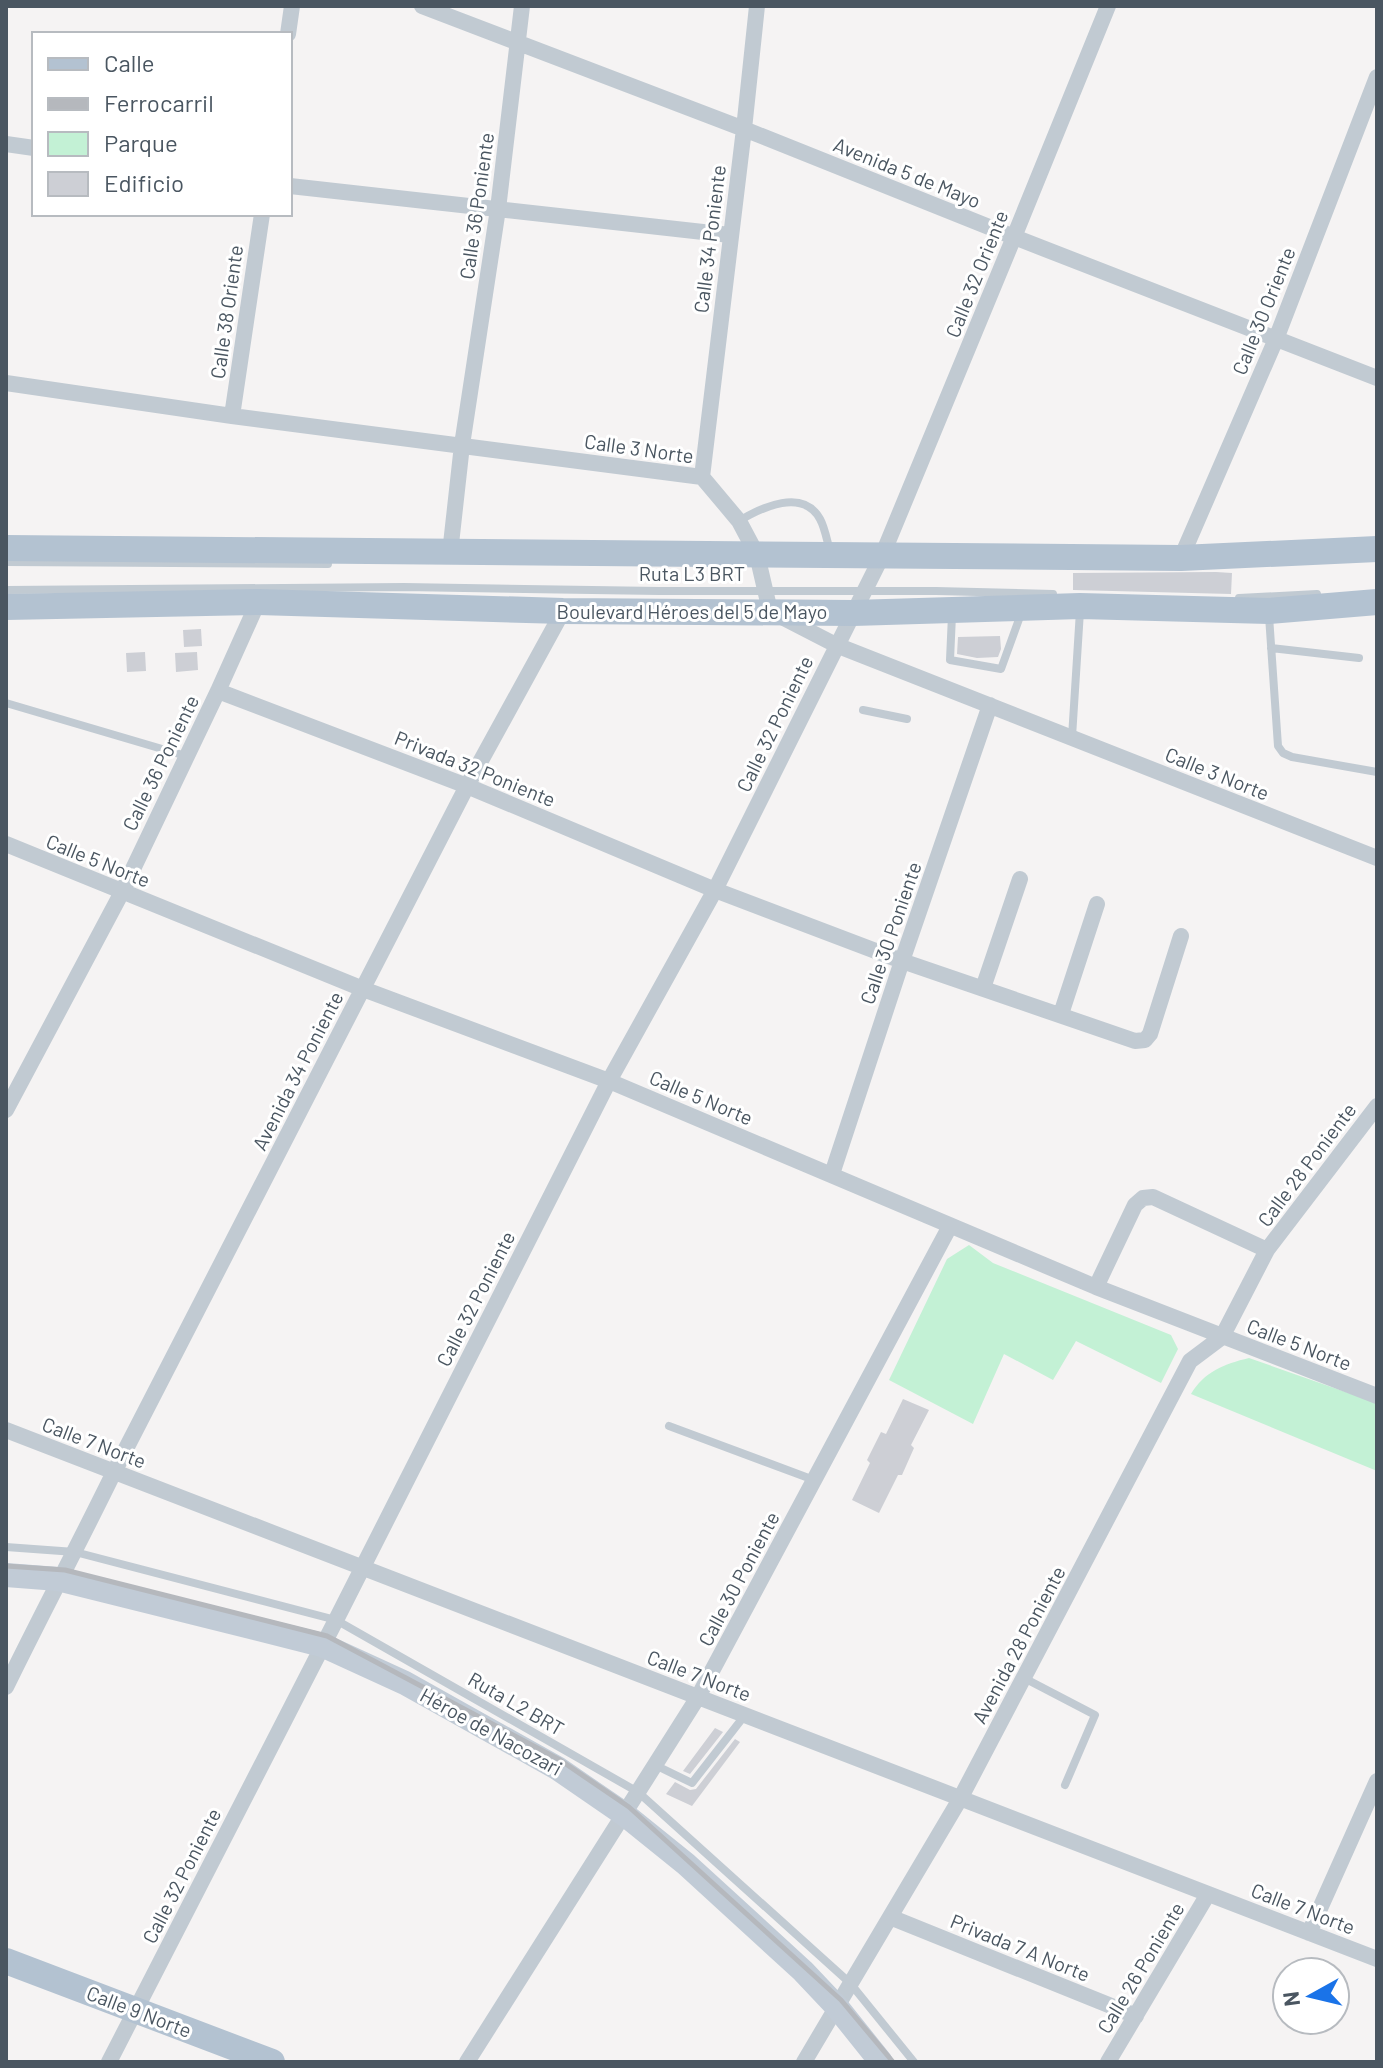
<svg xmlns="http://www.w3.org/2000/svg" width="1383" height="2068" viewBox="0 0 1383 2068" font-family="Barlow,sans-serif">
<rect width="100%" height="100%" fill="#f5f3f3"/>
<path fill="#c3f1d5" d="M969,1245L993,1263L1171,1335L1178,1349L1161,1383L1076,1341L1053,1380L1004,1354L973,1424L889,1380L947,1259Z
M1249,1358L1377,1403V1471L1191,1394C1204,1372 1224,1364 1249,1358Z"/>
<path fill="#cdcfd5" d="M1216,572L1232,573L1231,594L1073,590V573Z
M201,629L202,646L184,647L183,630Z
M1000,636L1001,649L998,657L977,658L957,654L958,637Z
M145,652L146,671L127,672L126,653Z
M197,652L198,670L176,672L175,653Z
M903,1399L929,1410L911,1445L914,1448L902,1475H898L879,1513L852,1500L870,1463L867,1460L881,1432L886,1434Z
M715,1728L723,1732L690,1774L683,1771Z
M735,1739L740,1742L692,1806L666,1794L675,1782L690,1790L696,1789Z"/>
<g fill="none" stroke-linecap="round" stroke-linejoin="round">
<path stroke="#c1cad2" stroke-width="8" d="M739,521C762,507 803,488 820,519C825,528 827,541 830,551
M6,562L328,564
M6,590L404,587L659,591H936L1053,594
M1239,598L1317,594
M952,615L950,660L1001,669L1022,611
M1269,616L1278,746L1283,753L1292,757L1377,772
M1271,648L1359,658
M6,703L186,756
M863,710L907,719
M1072,737L1080,611
M669,1426L814,1480
M6,1547L75,1552L336,1620L638,1792L850,1983L914,2062
M1024,1678L1095,1715L1065,1785
M655,1765L692,1783L745,1715"/>
<path stroke="#c1cad2" stroke-width="16" d="M422,6L744,129L1014,237L1377,378
M288,34L292,6
M6,144L34,148
M290,186L730,235
M6,383L232,416L702,477L739,521L757,555L770,611L836,645L1377,858
M232,416L262,214
M702,477L744,129L757,6
M450,553L462,445L498,209L522,6
M1181,558L1276,339L1377,77
M218,691L467,786L715,890L902,961L1135,1041L1145,1040L1150,1034L1181,936
M6,844L363,989L609,1081L1096,1287L1377,1396
M983,988L1020,879
M1061,1014L1097,904
M6,1110L122,892L218,691L258,602
M832,1174L902,961L990,705
M1096,1287L1135,1205L1143,1198L1153,1197L1267,1250
M6,1430L1377,1959
M6,1687C41,1615 79,1544 114,1472L467,786L563,611
M890,1917L1136,2016
M1309,1933L1377,1781
M109,2062L336,1620L609,1081L715,890L882,556L1014,237L1108,6
M467,2062L698,1697L950,1226
M804,2062L960,1799L1190,1361L1222,1337L1267,1250L1377,1106
M1108,2062L1208,1894"/>
<path stroke="#c1cbd6" stroke-width="24" d="M6,1575L58,1579L322,1645L405,1683L557,1768L624,1814L686,1864L803,1971L837,2007L881,2062"/>
<path stroke="#b3c2d1" stroke-width="26" d="M6,548L1181,558L1377,549
M6,607L258,602L563,611L853,613L1080,606L1269,611L1377,602
M6,1961L272,2062"/>
<path stroke="#b5b8bd" stroke-width="5" d="M6,1566L65,1570L327,1636L560,1760L629,1807L841,2000L893,2062"/>
</g>
<g text-anchor="middle" stroke-width="6" stroke-linejoin="round" paint-order="stroke">
<g font-size="20" fill="#4a5661" stroke="#fff">
<text transform="translate(907 173) rotate(22)" y="7">Avenida 5 de Mayo</text>
<text transform="translate(477 206) rotate(-82)" y="7">Calle 36 Poniente</text>
<text transform="translate(710 239) rotate(-83)" y="7">Calle 34 Poniente</text>
<text transform="translate(977 274) rotate(-68)" y="7">Calle 32 Oriente</text>
<text transform="translate(1264 311) rotate(-68)" y="7">Calle 30 Oriente</text>
<text transform="translate(227 312) rotate(-82)" y="7">Calle 38 Oriente</text>
<text transform="translate(639 449) rotate(8)" y="7">Calle 3 Norte</text>
<text x="692" y="581">Ruta L3 BRT</text>
<text x="692" y="619">Boulevard Héroes del 5 de Mayo</text>
<text transform="translate(775 724) rotate(-64)" y="7">Calle 32 Poniente</text>
<text transform="translate(161 763) rotate(-64)" y="7">Calle 36 Poniente</text>
<text transform="translate(475 769) rotate(22)" y="7">Privada 32 Poniente</text>
<text transform="translate(1217 774) rotate(22)" y="7">Calle 3 Norte</text>
<text transform="translate(98 861) rotate(22)" y="7">Calle 5 Norte</text>
<text transform="translate(891 933) rotate(-71)" y="7">Calle 30 Poniente</text>
<text transform="translate(298 1071) rotate(-63)" y="7">Avenida 34 Poniente</text>
<text transform="translate(701 1098) rotate(23)" y="7">Calle 5 Norte</text>
<text transform="translate(1307 1165) rotate(-53)" y="7">Calle 28 Poniente</text>
<text transform="translate(476 1299) rotate(-63)" y="7">Calle 32 Poniente</text>
<text transform="translate(1299 1345) rotate(21)" y="7">Calle 5 Norte</text>
<text transform="translate(94 1443) rotate(21)" y="7">Calle 7 Norte</text>
<text transform="translate(739 1579) rotate(-62)" y="7">Calle 30 Poniente</text>
<text transform="translate(1019 1645) rotate(-62)" y="7">Avenida 28 Poniente</text>
<text transform="translate(699 1676) rotate(21)" y="7">Calle 7 Norte</text>
<text transform="translate(516 1704) rotate(30)" y="7">Ruta L2 BRT</text>
<text transform="translate(491 1732) rotate(29)" y="7">Héroe de Nacozari</text>
<text transform="translate(182 1876) rotate(-63)" y="7">Calle 32 Poniente</text>
<text transform="translate(1303 1909) rotate(21)" y="7">Calle 7 Norte</text>
<text transform="translate(1020 1948) rotate(22)" y="7">Privada 7 A Norte</text>
<text transform="translate(1141 1968) rotate(-59)" y="7">Calle 26 Poniente</text>
<text transform="translate(139 2012) rotate(21)" y="7">Calle 9 Norte</text>
</g>
</g>
<rect width="1383" height="2068" fill="none" stroke="#4a5661" stroke-width="16"/>
<rect x="32" y="32" width="260" height="184" fill="#ffffff" stroke="#b7bbc0" stroke-width="2"/>
<rect x="48" y="58" width="40" height="12" fill="#b3c2d1" stroke="#b7bbc0" stroke-width="2"/>
<text x="104" y="72" font-size="24" fill="#4a5661">Calle</text>
<rect x="48" y="98" width="40" height="12" fill="#b5b8bd" stroke="#b7bbc0" stroke-width="2"/>
<text x="104" y="112" font-size="24" fill="#4a5661">Ferrocarril</text>
<rect x="48" y="132" width="40" height="24" fill="#c3f1d5" stroke="#b7bbc0" stroke-width="2"/>
<text x="104" y="152" font-size="24" fill="#4a5661">Parque</text>
<rect x="48" y="172" width="40" height="24" fill="#cdcfd5" stroke="#b7bbc0" stroke-width="2"/>
<text x="104" y="192" font-size="24" fill="#4a5661">Edificio</text>
<g transform="translate(1311 1996) rotate(262)"><circle r="38" fill="#ffffff" stroke="#b7bbc0" stroke-width="2"/>
<path d="M0-6L14 30L0 20L-14 30Z" fill="#1a73e8"/>
<text y="-12" font-size="22" font-weight="bold" text-anchor="middle" fill="#4a5661">N</text>
</g>
</svg>
